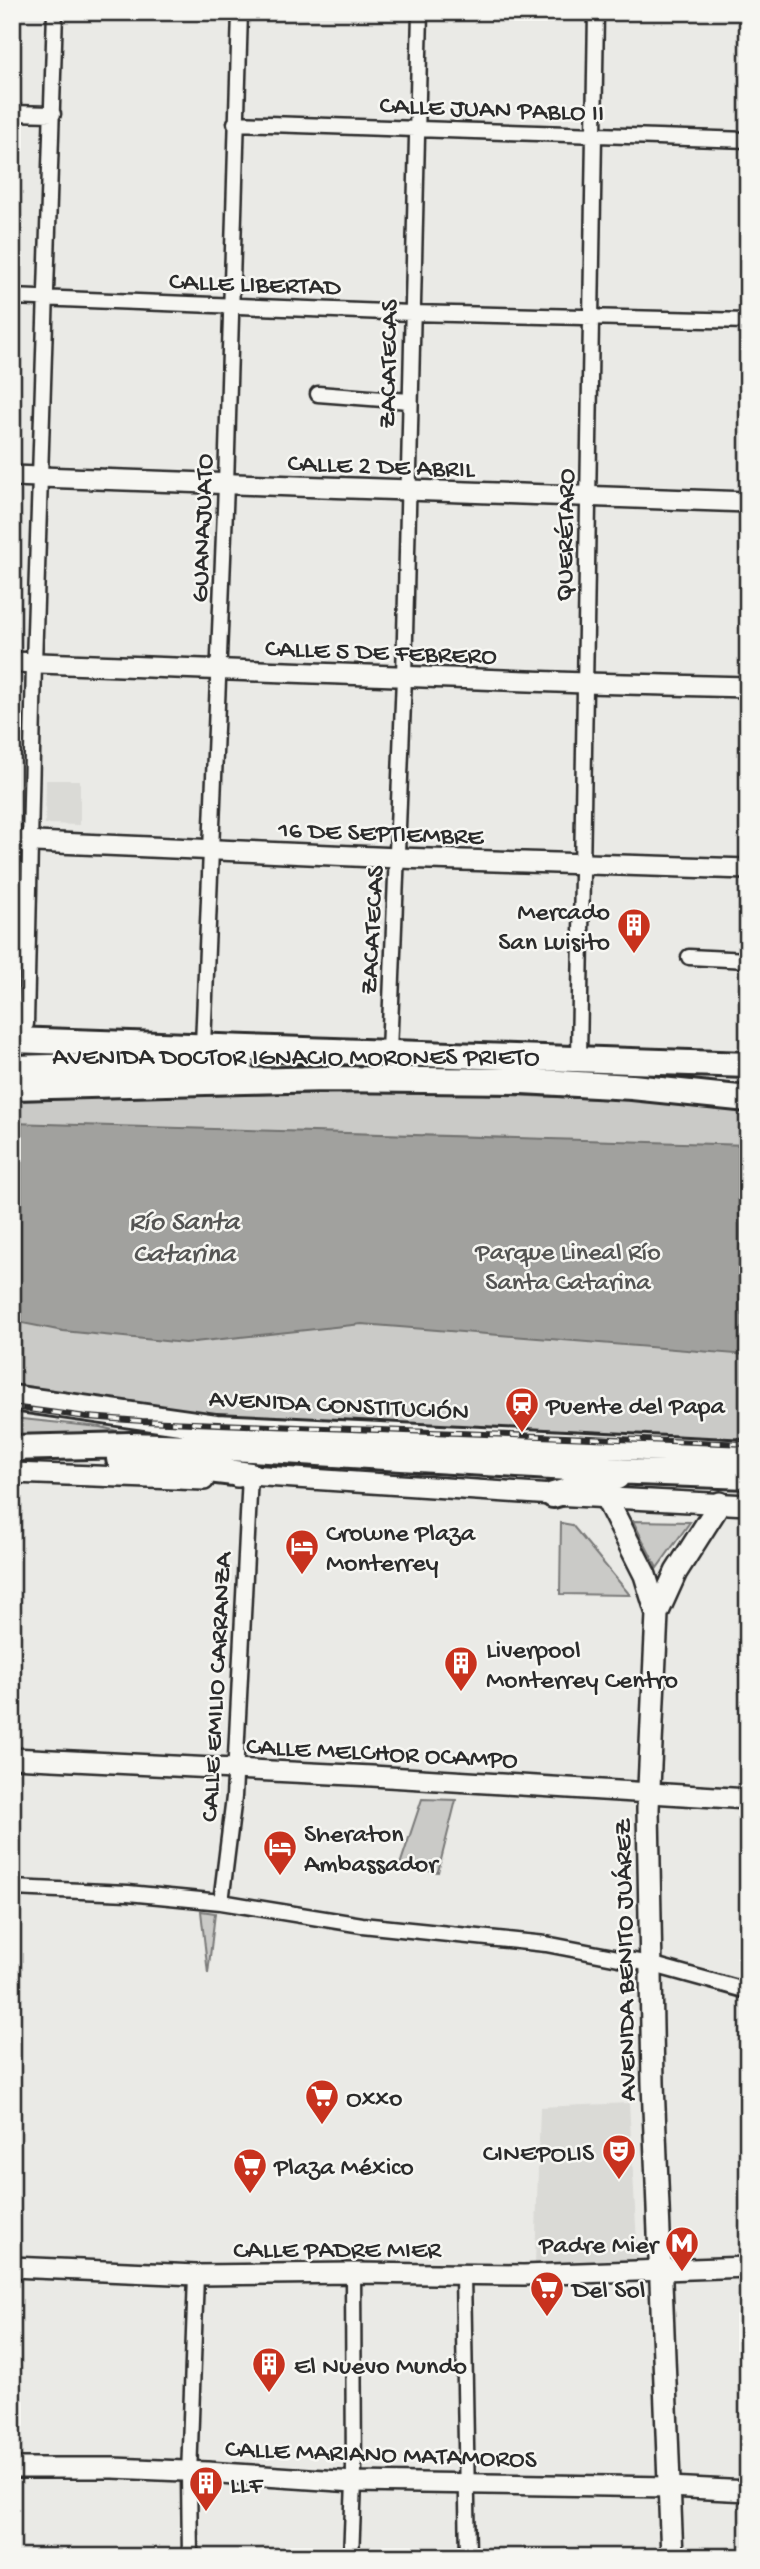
<svg xmlns="http://www.w3.org/2000/svg" width="760" height="2569" viewBox="0 0 760 2569" font-family="'Gochi Hand',sans-serif">
<rect width="100%" height="100%" fill="#eaeae6"/>
<filter id="ink" filterUnits="userSpaceOnUse"><feTurbulence type="fractalNoise" baseFrequency=".0143" numOctaves="2"/><feDisplacementMap in="SourceGraphic" scale="14" xChannelSelector="R" yChannelSelector="G"/><feConvolveMatrix kernelMatrix="1 2 1 2 8 2 1 2 1" color-interpolation-filters="sRGB"/></filter>
<g filter="url(#ink)">
<path fill="#dadad6" d="M46,780H80V825L45,824Z
M629,2103L638,2261L535,2264L540,2107Z"/>
<path fill="#cacac7" stroke="#7a7a79" stroke-width="2" d="M435,1092L748,1105V1441C502,1434 257,1422 12,1400V1101L155,1096Z
M12,1418L100,1427L158,1440L12,1442Z
M633,1521L690,1522L657,1568Z
M561,1523L572,1525L630,1595L560,1594Z
M422,1799L456,1800L438,1872L399,1868Z
M201,1911L215,1913L208,1974Z"/>
<path fill="#a1a19e" stroke="#727270" stroke-width="2" d="M12,1123L748,1145V1355L362,1324L185,1343L63,1331L12,1321Z"/>
<g fill="none" stroke-linecap="round" stroke-linejoin="round">
<g stroke="#2b2b2b" stroke-width="19">
<path id="street" d="M12,113L53,114
M235,123L748,140
M12,297L411,313L748,321
M318,394L409,401
M689,957L748,960
M26,1024L34,663L55,12
M203,1045L226,485L240,12
M389,1052L404,677L420,12
M579,1058L596,12
M12,1888L128,1893L221,1902L362,1925L546,1944L650,1964L748,1991
M221,1902L234,1797L250,1475
M463,2274L468,2557
M190,2557L189,2476L196,2275
M351,2557L354,2482L353,2273"/>
</g>
<g stroke="#2b2b2b" stroke-width="24">
<path id="secondary" d="M12,476L748,502
M12,662L585,683L748,687
M12,841L398,858L748,869
M12,1473L204,1480
M237,1477L250,1475L553,1495L748,1505
M12,1758L372,1776L748,1799
M12,2267L196,2275L353,2273L524,2275L748,2267
M12,2468H113L207,2472L354,2482L669,2487L748,2491"/>
</g>
<g stroke="#2b2b2b" stroke-width="26">
<path id="primary" d="M606,1498L645,1575L657,1614
M672,2557L653,2083L648,1809L657,1614L676,1572L720,1503"/>
</g>
<g stroke="#2b2b2b" stroke-width="30">
<path id="highway" d="M12,1040L748,1065
M12,1068L241,1062
M12,1087L326,1079L522,1081L632,1087L748,1099
M12,1398L216,1427L748,1453
M12,1448L130,1445L251,1449L636,1472L748,1476
M119,1459L250,1475
M553,1495L617,1477"/>
</g>
<use href="#street" stroke="#f6f6f2" stroke-width="14"/>
<use href="#secondary" stroke="#f6f6f2" stroke-width="19"/>
<use href="#primary" stroke="#f6f6f2" stroke-width="21"/>
<use href="#highway" stroke="#f6f6f2" stroke-width="24"/>
<g stroke="#2b2b2b" stroke-width="6">
<path id="rail" d="M12,1407L87,1417L142,1421L748,1444"/>
</g>
<use href="#rail" stroke="#f6f6f2" stroke-width="3.5" stroke-dasharray="10" stroke-linecap="butt"/>
</g>
</g>
<defs>
<g id="building-pin" transform="scale(1.75)"><path d="M0 17L-7.5 6A9.5 9.5 0 1 1 7.5 6Z" fill="#c8321e" stroke="#f6f6f2"/><path d="M-4-6H4V6H1V3H-1V6H-4ZM-2.5-4.3h1.7v1.8h-1.7ZM.8-4.3h1.7v1.8H.8ZM-2.5-1h1.7V.8h-1.7ZM.8-1h1.7V.8H.8Z" fill="#fff"/></g>
<g id="station-pin" transform="scale(1.75)"><path d="M0 17L-7.5 6A9.5 9.5 0 1 1 7.5 6Z" fill="#c8321e" stroke="#f6f6f2"/><path d="M-3-6H3Q5-6 5-4V2Q5 4 3 4L4.5 6H3L1.5 4h-3L-3 6H-4.5L-3 4Q-5 4-5 2V-4Q-5-6-3-6ZM-3.5-4v3h7v-3ZM-3.5 1v1.5H-2V1ZM2 1v1.5H3.5V1Z" fill="#fff"/></g>
<g id="hotel-pin" transform="scale(1.75)"><path d="M0 17L-7.5 6A9.5 9.5 0 1 1 7.5 6Z" fill="#c8321e" stroke="#f6f6f2"/><path d="M-6-4.5h1.5V1H6V5H4.5V3h-9V5H-6ZM-4 0a1.8 1.8 0 1 1 3.6 0ZM.5 0V-2.5h3Q6-2.5 6 0Z" fill="#fff"/></g>
<g id="supermarket-pin" transform="scale(1.75)"><path d="M0 17L-7.5 6A9.5 9.5 0 1 1 7.5 6Z" fill="#c8321e" stroke="#f6f6f2"/><path d="M-6-5.5h2.5l.6 2H6L4.5 2H-2.5L-4.4-4H-6ZM-1.5 3.2a1.3 1.3 0 1 0 .1 0ZM3 3.2a1.3 1.3 0 1 0 .1 0Z" fill="#fff"/></g>
<g id="theatre-pin" transform="scale(1.75)"><path d="M0 17L-7.5 6A9.5 9.5 0 1 1 7.5 6Z" fill="#c8321e" stroke="#f6f6f2"/><path d="M-5-5.5Q0-4 5-5.5V0Q5 5 0 6Q-5 5-5 0ZM-3.3-2.5H-1v1.5H-3.3ZM1-2.5H3.3v1.5H1ZM-2.8 1Q0 5.5 2.8 1Z" fill="#fff"/></g>
<g id="metro-pin" transform="scale(1.75)"><path d="M0 17L-7.5 6A9.5 9.5 0 1 1 7.5 6Z" fill="#c8321e" stroke="#f6f6f2"/><path d="M-5.5 5V-5H-3L0 0L3-5H5.5V5H3V-.5L0 4L-3-.5V5Z" fill="#fff"/></g>
</defs>
<g fill-rule="evenodd">
<use href="#building-pin" x="634" y="925"/>
<use href="#station-pin" x="522" y="1404"/>
<use href="#hotel-pin" x="302" y="1546"/>
<use href="#building-pin" x="461" y="1663"/>
<use href="#hotel-pin" x="280" y="1847"/>
<use href="#supermarket-pin" x="322" y="2096"/>
<use href="#theatre-pin" x="619" y="2151"/>
<use href="#supermarket-pin" x="250" y="2165"/>
<use href="#metro-pin" x="682" y="2243"/>
<use href="#supermarket-pin" x="547" y="2288"/>
<use href="#building-pin" x="269" y="2364"/>
<use href="#building-pin" x="206" y="2483"/>
</g>
<g text-anchor="middle" stroke-width="5" stroke-linejoin="round" paint-order="stroke">
<g font-size="26" fill="#2b2b2b" stroke="#f6f6f2">
<text transform="translate(492 107) rotate(2)" y="9">CALLE JUAN PABLO II</text>
<text transform="translate(255 282) rotate(2)" y="9">CALLE LIBERTAD</text>
<text transform="translate(386 364) rotate(-89)" y="9">ZACATECAS</text>
<text transform="translate(381 464) rotate(2)" y="9">CALLE 2 DE ABRIL</text>
<text transform="translate(200 528) rotate(-88)" y="9">GUANAJUATO</text>
<text transform="translate(563 535) rotate(-89)" y="9">QUERÉTARO</text>
<text transform="translate(381 650) rotate(2)" y="9">CALLE 5 DE FEBRERO</text>
<text transform="translate(381 831) rotate(2)" y="9">16 DE SEPTIEMBRE</text>
<text transform="translate(370 930) rotate(-87)" y="9">ZACATECAS</text>
<text x="296" y="1064">AVENIDA DOCTOR IGNACIO MORONES PRIETO</text>
<text transform="translate(339 1403) rotate(3)" y="9">AVENIDA CONSTITUCIÓN</text>
<text transform="translate(214 1687) rotate(-87)" y="9">CALLE EMILIO CARRANZA</text>
<text transform="translate(382 1751) rotate(3)" y="9">CALLE MELCHOR OCAMPO</text>
<text transform="translate(623 1960) rotate(-91)" y="9">AVENIDA BENITO JUÁREZ</text>
<text x="337" y="2257">CALLE PADRE MIER</text>
<text transform="translate(381 2452) rotate(2)" y="9">CALLE MARIANO MATAMOROS</text>
</g>
<g font-size="26" fill="#2b2b2b" stroke="#f6f6f2" text-anchor="start">
<text x="610" y="919" text-anchor="end">Mercado<tspan x="610" dy="30">San Luisito</tspan></text>
<text x="546" y="1413">Puente del Papa</text>
<text x="326" y="1540">Crowne Plaza<tspan x="326" dy="30">Monterrey</tspan></text>
<text x="486" y="1657">Liverpool<tspan x="486" dy="30">Monterrey Centro</tspan></text>
<text x="304" y="1841">Sheraton<tspan x="304" dy="30">Ambassador</tspan></text>
<text x="346" y="2105">Oxxo</text>
<text x="594" y="2160" text-anchor="end">CINEPOLIS</text>
<text x="274" y="2174">Plaza México</text>
<text x="658" y="2252" text-anchor="end">Padre Mier</text>
<text x="572" y="2297">Del Sol</text>
<text x="294" y="2373">El Nuevo Mundo</text>
<text x="230" y="2492">LLF</text>
</g>
<g font-size="26" fill="#535352" stroke="#f6f6f2">
<text x="568" y="1259">Parque Lineal Río<tspan x="568" dy="30">Santa Catarina</tspan></text>
</g>
<g font-size="28" font-style="italic" fill="#545453" stroke="#f6f6f2">
<text x="184" y="1229">Río Santa<tspan x="184" dy="32">Catarina</tspan></text>
</g>
</g>
<rect width="760" height="2569" fill="none" stroke="#f6f6f2" stroke-width="42"/>
<rect x="21" y="21" width="718" height="2527" fill="none" stroke="#2b2b2b" stroke-width="2.5" filter="url(#ink)"/>
</svg>
